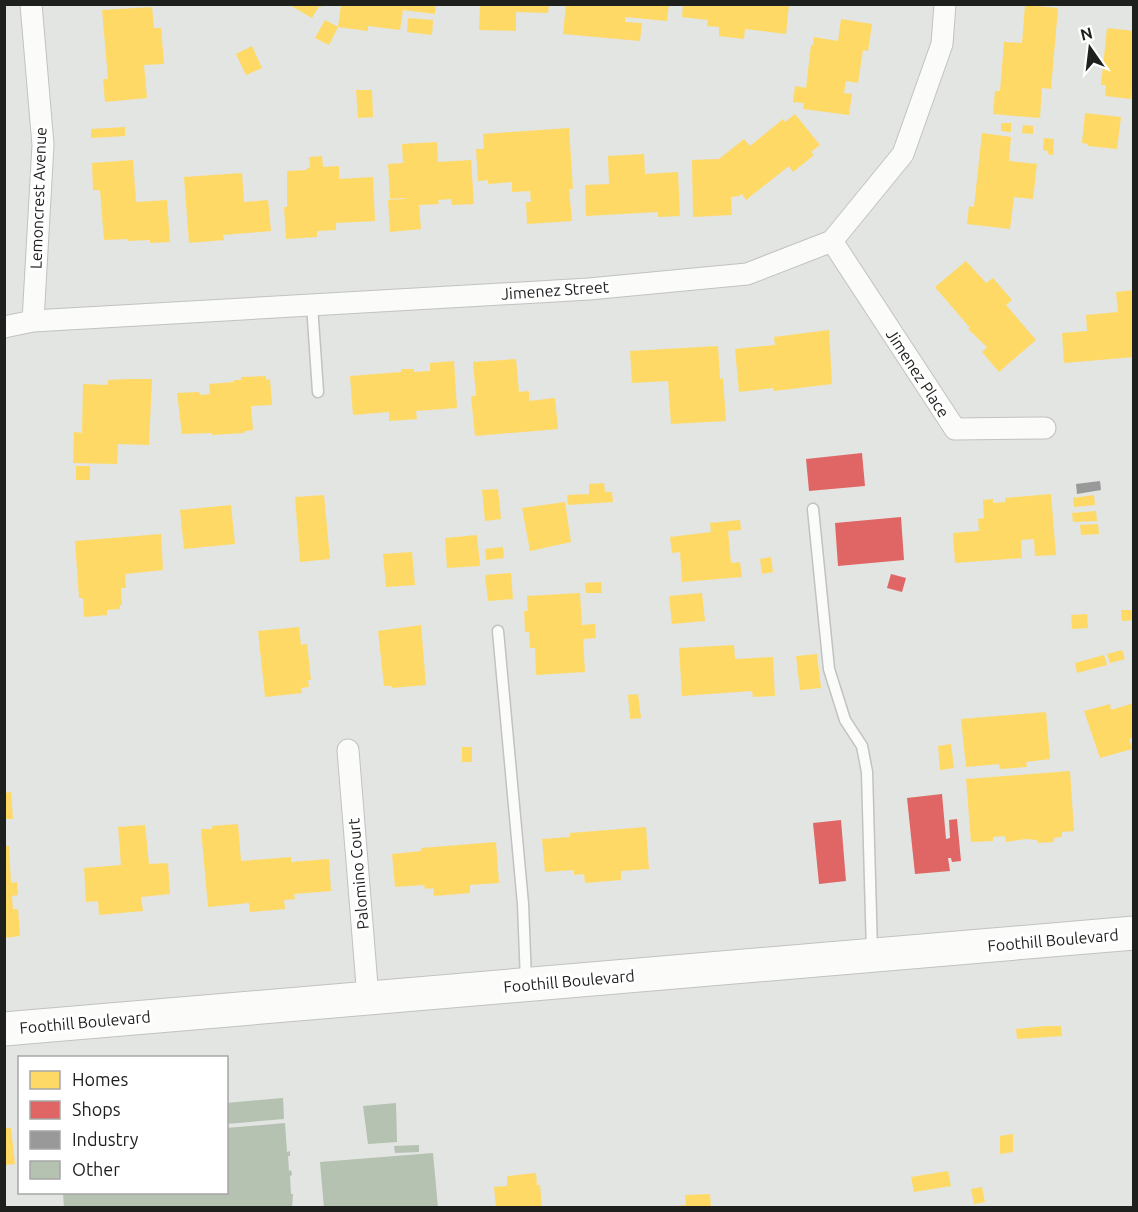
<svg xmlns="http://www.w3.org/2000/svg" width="1138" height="1212" viewBox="0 0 1138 1212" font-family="Ubuntu,sans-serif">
<rect width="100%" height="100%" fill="#e2e5e1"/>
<path fill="#ffd966" d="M288,4H323L322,7L319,6L312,18Z
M341,4H436L435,14L403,10L400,30L368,26V31L338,27Z
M480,4H549L548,13L516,12V31L479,30Z
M566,4H669L667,21L625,17V22L642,23L640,41L563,34Z
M683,4H789L786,34L745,29L744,39L719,36V27L707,26L708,20L682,17Z
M1025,5L1058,8L1051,89L1042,88L1040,118L993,114L995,91H1000L1004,42L1022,43Z
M152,7L154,28H161L164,64L144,65L147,98L105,102L103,79H108L102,10Z
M408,18L433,20L432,35L407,32Z
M841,19L872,24L868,51L863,50L858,83L846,81L844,93L852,94L849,115L803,109L804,103L793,102L795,86L806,88L811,45H813L814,37L838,41Z
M325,20L338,27L329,45L315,38Z
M1107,28L1134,31V88H1132L1131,99L1105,96L1106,85H1101Z
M252,46L262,68L246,75L236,54Z
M356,90H372L373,117L358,118Z
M1085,113L1121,117L1117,149L1088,146V144L1082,143Z
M795,114L820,145L811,152L814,155L793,172L789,166L746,200L742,194L739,196L731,197L732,215L693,217L692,160L719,159L744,139L750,146L783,119L785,122Z
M1001,123H1011V132L1001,131Z
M1023,125L1033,126V134L1022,133Z
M125,127V136L91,138V129Z
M569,128L573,189H569L572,221L527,224L526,202H531L530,191L512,192V182L488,184V180L478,181L476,149H484L483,134Z
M982,133L1011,137L1009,161L1037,164L1033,199L1014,197L1010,229L967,224L969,206L974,207Z
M1044,138L1054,139L1053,155L1048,154V151L1043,150Z
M437,142L438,162L471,160L474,204L452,205L451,199L438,200L439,204L419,205L421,229L390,232L388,200L405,199V198L390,199L388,164L403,163L402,144Z
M644,154L645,174L678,172L680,216L658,217V212L586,216L585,185L609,184L608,156Z
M322,156L323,167L339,166V179L373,177L375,221L336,223V230L317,231V237L286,239L284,207H287V171L307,170V168H310L309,157Z
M133,160L136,202L167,200L170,242L150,243V240L128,241V239L104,240L100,190H93L92,163Z
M242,173L244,202L268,200L271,231L223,235L224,240L189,243L184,177Z
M966,261L986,283L993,278L1012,300L1006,305L1036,340L999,372L982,352L987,347L968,329L970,328L935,287Z
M1134,290V357L1064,363L1062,333L1087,331L1086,315L1118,312L1116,292Z
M829,330L832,384L774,391L773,388L739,392L735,349L775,345L774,337Z
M718,346L720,379L723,378L726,421L671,424L668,381L632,383L630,351Z
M516,359L519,392L529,391V401L555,398L558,429L475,436L471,396H476L473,362Z
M454,361L457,408L416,411L417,419L389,421V412L353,415L350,376L401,372V369H414V372L430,371V363Z
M266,376V380L270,379L272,405L251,406L253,430L245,431L244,433L212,435V433L182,434L177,393L199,392L200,395L210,394L209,384L234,382V380H241V377Z
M129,379H152L149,445L118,444L117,464L73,463L74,432L82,433L83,384L108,385V380Z
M76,466H90V480H76Z
M604,483L605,492H612L613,502L568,505L567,495L589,494V484Z
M498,489L501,519L485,521L482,490Z
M1051,494L1056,555L1035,556L1034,539L1021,540L1022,558L955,563L953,533L979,531L978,519L984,518L983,500L993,499V503L1005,502V498Z
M324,495L330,559L300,562L295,497Z
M1094,495L1095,505L1074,507L1073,498Z
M565,502L571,542L530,551L522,508Z
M231,505L235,544L184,549L180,510Z
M1096,511L1097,521L1073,522L1072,513Z
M740,520L741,530L728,531L731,563L740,562L742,577L682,582L680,552L672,553L670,537L711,532L710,523Z
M1098,524L1099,534L1081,535L1080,525Z
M161,534L163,570L125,574L126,588H121L122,605H120V609L107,610V615L84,617L83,598H79L75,541Z
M477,535L480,566L447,568L445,538Z
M503,547L504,558L486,560L485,549Z
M412,552L415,585L386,587L383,554Z
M771,557L773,572L762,574L760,559Z
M511,573L513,599L488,601L485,575Z
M601,582L602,593H586L585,583Z
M580,593L582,625L595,624L596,638L583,639L585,672L536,675L535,648H530L529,632H525L524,611H528L527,596Z
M702,593L705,621L672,624L669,596Z
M1121,610H1134V620L1122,621Z
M1087,614L1088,628L1072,629L1071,615Z
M421,625L426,685L392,688V686H384L378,631Z
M299,627L301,645L307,644L311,680H308L309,687L301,688L302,693L265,697L258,631Z
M734,645L735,659L773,657L775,696L753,697L752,691L682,696L679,648Z
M1122,650L1125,659L1110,663L1107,654Z
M817,654L821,688L800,690L796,656Z
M1104,655L1107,665L1077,673L1075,663Z
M638,694L641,718L630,719L628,695Z
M1134,703V737L1129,739L1132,749L1100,758L1084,711L1110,704L1111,710Z
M1046,712L1050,759L1026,762L1027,767L1000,769L999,764L966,767L961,719Z
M951,744L954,768L940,770L938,746Z
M462,747H472V762H462Z
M1070,771L1074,831L1062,832V837L1054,838V842L1038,843L1037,840L1025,839L1006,842L1005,836L993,837V841L971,842L966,779Z
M11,792L13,819H4V793Z
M238,824L241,861L291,857V862L329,859L331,891L294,894L295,899L284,900L285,909L250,912L249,903L208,907L201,829H212V826Z
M145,825L149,864L168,863L170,894L141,897L143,911L99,915L98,901L86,902L84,868L121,865L118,827Z
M646,827L649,869L621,871V880L585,883L584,874L574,875V870L545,872L542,839L570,837V833Z
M496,842L499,883L470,885V893L434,896L433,888L425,889L424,885L395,887L392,854L421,851V848Z
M4,846H9L11,883L17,882L18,895L12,896L13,909H18L20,936L4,938Z
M1046,1026H1061L1062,1036L1017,1039L1016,1029Z
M4,1128H11L15,1164L4,1165Z
M1013,1134V1152L1000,1154V1136Z
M948,1171L951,1186L914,1192L911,1177Z
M536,1173L537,1185H540L542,1208H496L494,1187L507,1186V1176Z
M982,1187L985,1202L974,1204L971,1189Z
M710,1194L711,1208H676V1206L686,1205L685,1195Z"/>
<path fill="#e06666" d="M862,453L865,486L809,491L806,459Z
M901,517L904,560L838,566L835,523Z
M891,574L906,578L902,592L887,588Z
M942,794L946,839L950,838L949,820L957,819L961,861L952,862L951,858H948L950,871L915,874L907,798Z
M841,820L846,881L819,884L813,823Z"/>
<path fill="#999" d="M1100,481L1101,490L1077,494L1076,484Z"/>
<path fill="#b5c1b1" d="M283,1098L284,1119L226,1124V1103Z
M396,1103L397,1142L368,1144L363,1106Z
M285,1123L287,1152L290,1151V1156H288L289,1171L291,1170L292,1175L290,1176L291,1194H293L292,1208H64L63,1192H226V1128Z
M419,1145V1152L395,1153L394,1146Z
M433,1153L438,1208H324L320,1162Z"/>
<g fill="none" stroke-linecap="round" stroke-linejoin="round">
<g stroke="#c0c3bf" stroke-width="13">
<path id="lane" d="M312,305L318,392
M813,509L829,669L845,720L862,746L867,772L872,952
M498,631L523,904L526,981"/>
</g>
<g stroke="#c0c3bf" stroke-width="23">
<path id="street" d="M31,4L43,145L33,321
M832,241L955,429L1045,428
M4,327L33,321L589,289L747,274L832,241L903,154L942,44L945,4
M348,750L368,998"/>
</g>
<g stroke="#c0c3bf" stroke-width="35">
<path id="primary" d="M4,1029L1134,933"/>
</g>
<use href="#lane" stroke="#fbfbfa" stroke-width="10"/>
<use href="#street" stroke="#fbfbfa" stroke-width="21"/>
<use href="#primary" stroke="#fbfbfa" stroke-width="33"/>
</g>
<g text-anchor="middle" stroke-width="6" stroke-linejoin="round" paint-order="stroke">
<g font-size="16" fill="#1e201d" stroke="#fff">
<text transform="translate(38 198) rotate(-88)" y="6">Lemoncrest Avenue</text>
<text transform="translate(555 290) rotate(-4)" y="6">Jimenez Street</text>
<text transform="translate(918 373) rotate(57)" y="6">Jimenez Place</text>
<text transform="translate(358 874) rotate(-95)" y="6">Palomino Court</text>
<text transform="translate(1053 940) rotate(-5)" y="6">Foothill Boulevard</text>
<text transform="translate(569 981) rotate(-5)" y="6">Foothill Boulevard</text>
<text transform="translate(85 1022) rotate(-5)" y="6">Foothill Boulevard</text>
</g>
</g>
<rect width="1138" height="1212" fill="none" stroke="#1e201d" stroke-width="12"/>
<rect x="18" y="1056" width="210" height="138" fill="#ffffff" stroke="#a5a6a5" stroke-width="1.5"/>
<rect x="30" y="1071" width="30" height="18" fill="#ffd966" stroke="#a5a6a5" stroke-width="1.5"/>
<text x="72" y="1086" font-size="18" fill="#1e201d">Homes</text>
<rect x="30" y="1101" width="30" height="18" fill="#e06666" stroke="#a5a6a5" stroke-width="1.5"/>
<text x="72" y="1116" font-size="18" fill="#1e201d">Shops</text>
<rect x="30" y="1131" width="30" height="18" fill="#999999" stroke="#a5a6a5" stroke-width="1.5"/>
<text x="72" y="1146" font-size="18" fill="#1e201d">Industry</text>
<rect x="30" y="1161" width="30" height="18" fill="#b5c1b1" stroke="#a5a6a5" stroke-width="1.5"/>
<text x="72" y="1176" font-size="18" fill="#1e201d">Other</text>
<g transform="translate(1090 48) rotate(346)" stroke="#ffffff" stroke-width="4.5" paint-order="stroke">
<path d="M0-4.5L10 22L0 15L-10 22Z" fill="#1e201d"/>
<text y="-9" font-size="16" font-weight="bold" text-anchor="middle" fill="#1e201d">N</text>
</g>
</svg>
